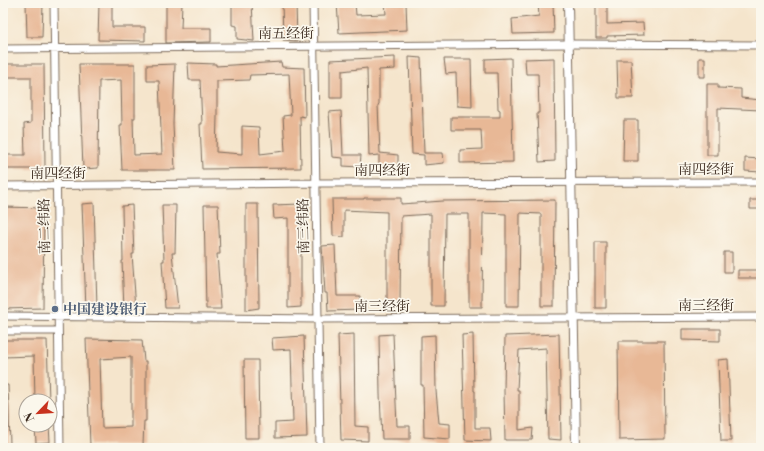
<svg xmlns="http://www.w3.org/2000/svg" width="764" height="451" viewBox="0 0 764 451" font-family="'Libre Bodoni','Noto Serif SC',serif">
<rect width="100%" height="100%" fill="#fbf7ec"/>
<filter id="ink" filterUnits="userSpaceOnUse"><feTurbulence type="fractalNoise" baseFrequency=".025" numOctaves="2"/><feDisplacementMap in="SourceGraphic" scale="8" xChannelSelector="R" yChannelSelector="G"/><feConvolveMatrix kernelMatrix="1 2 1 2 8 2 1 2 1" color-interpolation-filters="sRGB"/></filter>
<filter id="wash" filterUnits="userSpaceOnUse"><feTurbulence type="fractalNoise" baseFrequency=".012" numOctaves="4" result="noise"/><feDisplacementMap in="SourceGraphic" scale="16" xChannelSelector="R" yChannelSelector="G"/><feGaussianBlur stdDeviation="0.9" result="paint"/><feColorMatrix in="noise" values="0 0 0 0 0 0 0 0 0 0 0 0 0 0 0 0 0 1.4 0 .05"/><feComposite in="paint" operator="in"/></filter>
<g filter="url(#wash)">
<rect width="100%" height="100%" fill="#f5e5cc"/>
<g id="blocks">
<path fill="#e8b896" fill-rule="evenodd" d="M26,3H43L42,37H27Z
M99,3H112V27H145V41L98,40Z
M166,3H182L181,28H211V42L166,43Z
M237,3H252L254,41L237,39V26L232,25V5H237Z
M282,3H296L297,41L283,40Z
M337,3H355L356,15L386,14L385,3H406L407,30L339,33Z
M538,3H553L554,33L513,34L512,19L539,16Z
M596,3H607V24L643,23L644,35L607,36V38H596Z
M395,57V69L379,70V104L378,105L380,153L398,155V165L379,167V155L369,156L367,68L342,71V98H330V60Z
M409,57L421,58L424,153H443L444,163L424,165V155L412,154Z
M511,58L513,162L460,163V150L482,149L481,130H451V117H500V110L498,109L497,73H485V59Z
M554,58L555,161L539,162L537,113H539L538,74H526L525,59Z
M699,58H705V77H699Z
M444,59H471L472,107L457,106L456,73L446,74Z
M617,60H631L633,98H618Z
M281,62L282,67L304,68L305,117L300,116L301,168L202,169L200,124H202L200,80H189L188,63L216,64V66ZM289,74L291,115L283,116L285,151L260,154L259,127L242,126V154L216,152L217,117V81L249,80L250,75Z
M3,64H44L45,169H3V155H25L24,124L31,123V77H3Z
M79,64H135V118H133L134,155L162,154L159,81H147V65L175,64L173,124L175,170H122L120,125H122L121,80L99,81L98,168L83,169Z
M707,84H718V88L741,89V98L761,100V110L718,108V155H707Z
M341,111L343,155H361L360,167L343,166V158L332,157L329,112Z
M624,120H638V161H623Z
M745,158L761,159V172L745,171Z
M364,198H401V204L443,201L555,200L554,306H541V214L520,213L519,306H506V214L483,213L482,307H469V214H445L444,306H431V214L401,216L400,304H387V212L344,210V237L333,236L332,199H364Z
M750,200H761V209H750Z
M94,203L97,308L86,309L82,204Z
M246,204H258L259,308L246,310Z
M301,204V307L288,308V218L274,219L273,205Z
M132,205L134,254H132L136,308H124L122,261H123L122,206Z
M162,205H176L175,253H172L178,308H165L162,261H164Z
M204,205H218L220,254H217L221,309H206Z
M3,207L44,208L43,308L3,309Z
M595,242H606V308H595Z
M335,245L337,296H360V310L328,311L327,293H325L322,246Z
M724,252H732V272H724Z
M738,270H761V278H738Z
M682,329H720V341L682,340Z
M354,334L355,426L368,427V441L341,440L338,335Z
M393,334L397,426H410V439H382L380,394L379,335Z
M473,334L474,391H475V428H490L491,441L465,440L462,335Z
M559,334L561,440L548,439L546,348L519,350L517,390H519V430L533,428L532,440H505L504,391L505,336Z
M435,335L436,391L439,423L450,424V439L424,437L423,385H421V336Z
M304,336L307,437L275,438V423L293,422L291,349L273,350L272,338Z
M86,339L142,340L144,361H146V421H144L143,445H90ZM131,357V427L102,428L100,359Z
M3,340H47L49,401H35L34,356L3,357Z
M618,341H664L665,439L619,440Z
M728,359L731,441H721L718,360Z
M244,360H258L259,438H245Z
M3,385H8L10,444H3Z
M35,425H49L50,442L36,443Z"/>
</g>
</g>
<g filter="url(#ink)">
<use href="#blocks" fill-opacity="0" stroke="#7c6b5b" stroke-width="1"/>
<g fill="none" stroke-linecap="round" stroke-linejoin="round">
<g stroke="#7c6b5b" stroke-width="9">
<path id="minor" d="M54,3L60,448
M313,3L320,448
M3,49L568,44L761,45
M3,186L315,183L761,182
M3,316L318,319L761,317
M3,331H58"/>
</g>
<g stroke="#7c6b5b" stroke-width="10">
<path id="tertiary" d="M568,3L576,448"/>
</g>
<use href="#minor" stroke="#fff" stroke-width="7"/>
<use href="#tertiary" stroke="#fff" stroke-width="8"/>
</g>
</g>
<circle fill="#5c6f8a" stroke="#fbf7ec" stroke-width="1.5" cx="55" cy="309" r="4"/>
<g text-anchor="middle" stroke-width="3.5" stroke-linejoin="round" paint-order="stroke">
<g font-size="14" fill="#3b2a1e" stroke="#fbf7ec">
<text x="286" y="38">南五经街</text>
<text x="706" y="174">南四经街</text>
<text x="382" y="175">南四经街</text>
<text x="58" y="178">南四经街</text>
<text transform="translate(44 226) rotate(-91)" y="5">南二纬路</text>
<text transform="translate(303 226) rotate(-91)" y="5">南三纬路</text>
<text x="706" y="310">南三经街</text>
<text x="382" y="311">南三经街</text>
</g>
<g font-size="14" font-weight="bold" fill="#4e5e75" stroke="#fbf7ec" text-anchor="start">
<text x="63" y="314">中国建设银行</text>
</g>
</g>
<rect width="764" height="451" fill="none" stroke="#fbf7ec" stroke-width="16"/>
<g transform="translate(38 413) rotate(245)"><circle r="19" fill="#fbf7ec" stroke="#aea59a"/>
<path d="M0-3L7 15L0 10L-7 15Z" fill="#c8321e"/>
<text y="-6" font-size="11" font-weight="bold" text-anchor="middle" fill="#3b2a1e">N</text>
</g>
</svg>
